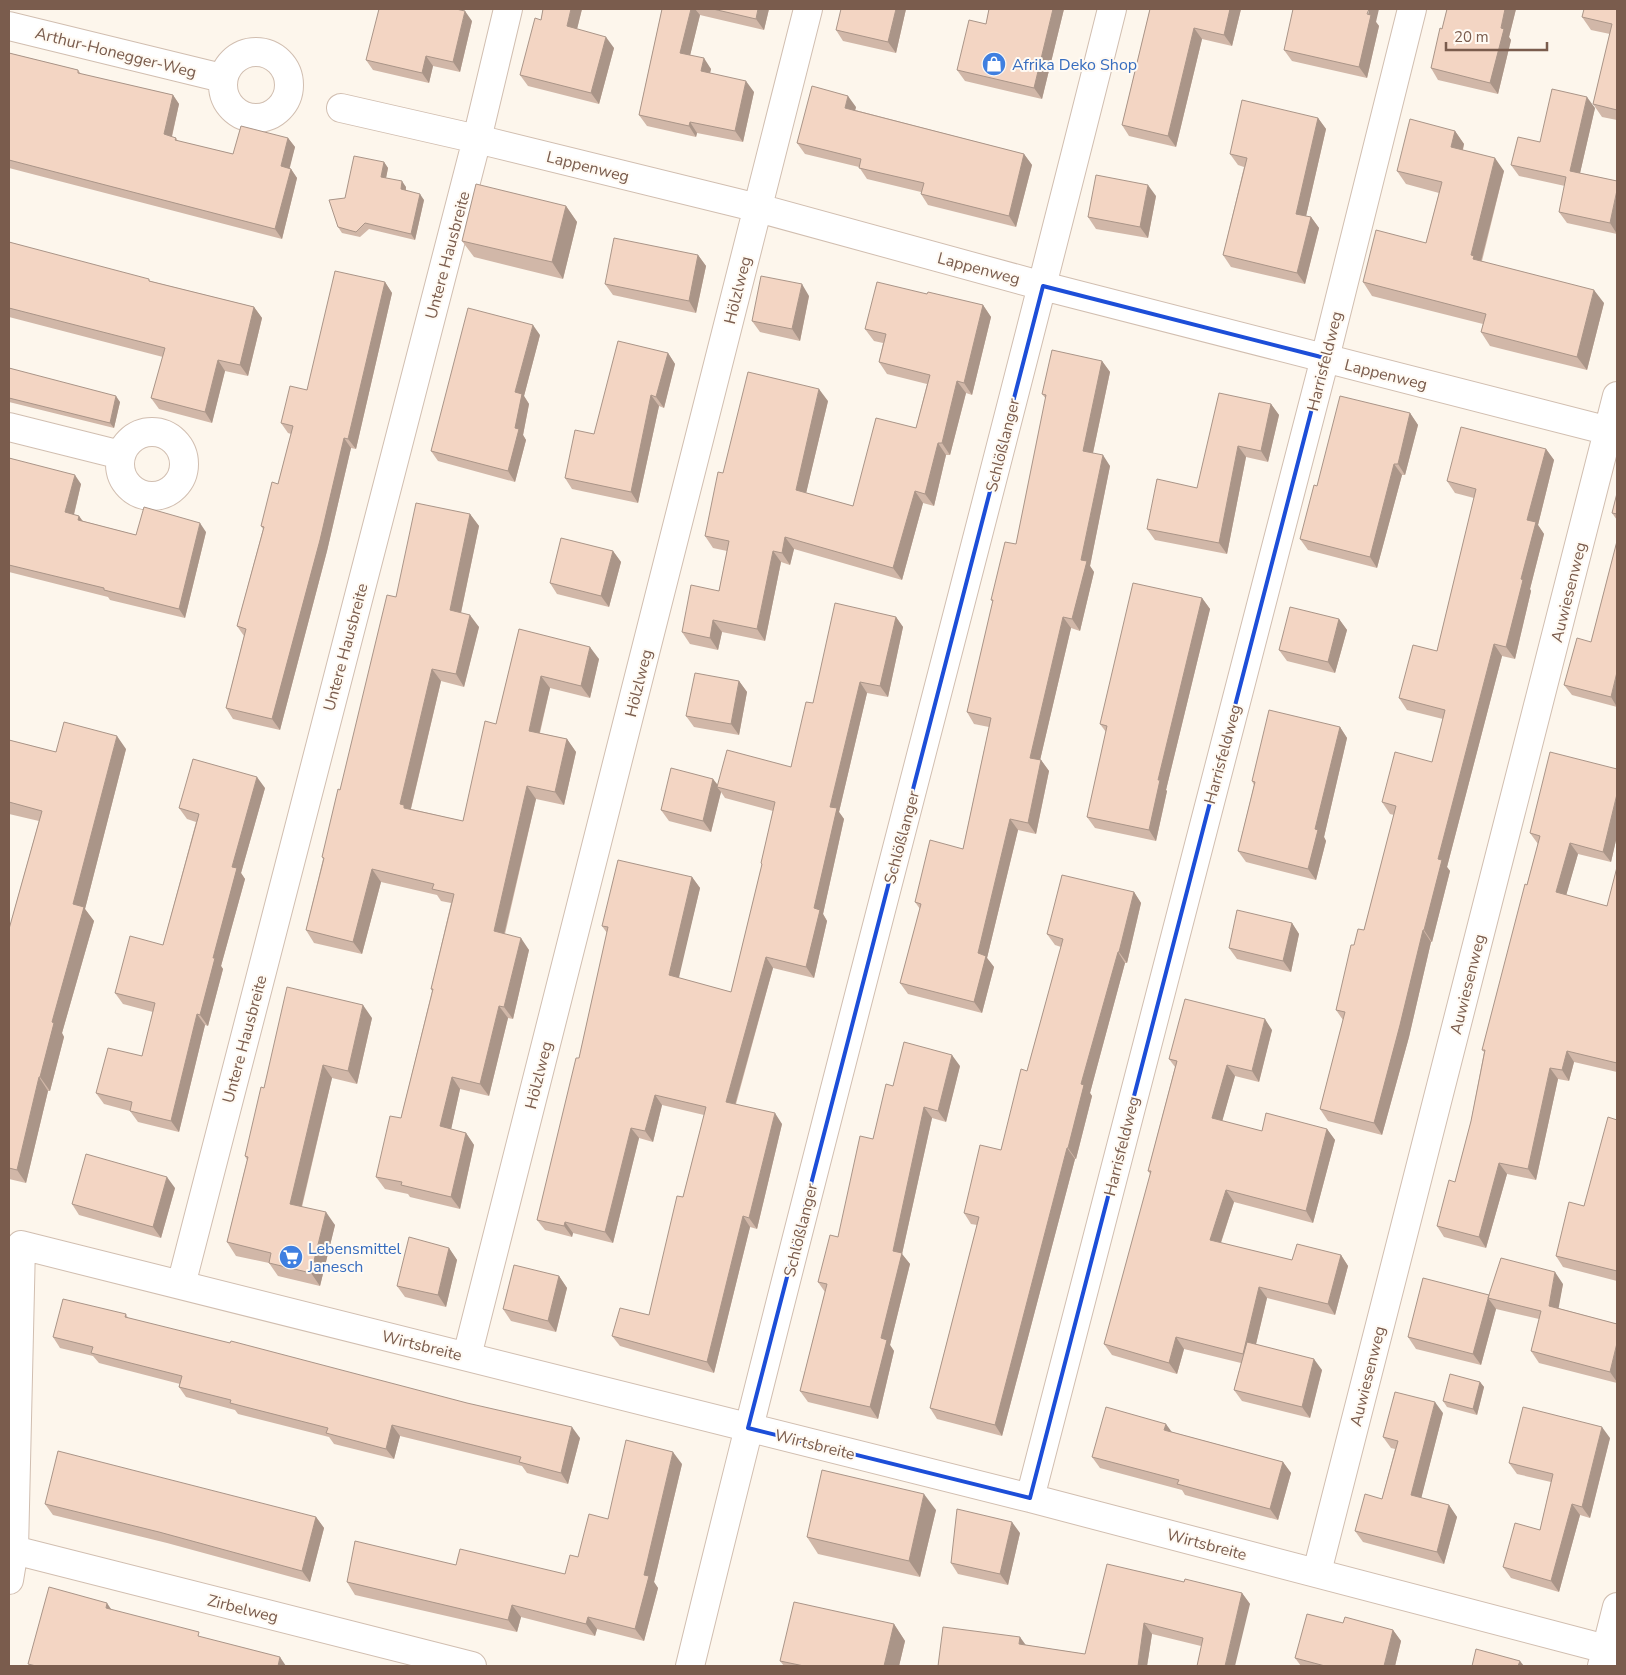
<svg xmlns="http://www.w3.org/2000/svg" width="1626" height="1675" viewBox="0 0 1626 1675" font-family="'Nunito Sans',sans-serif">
<rect width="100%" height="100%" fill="#fdf6ec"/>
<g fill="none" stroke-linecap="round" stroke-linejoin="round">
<g stroke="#d1beb0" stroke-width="30">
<path id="street" d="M9,26L222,78
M223 85a33 33 0 1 1 66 0a33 33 0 1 1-66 0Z
M341,108L477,139L758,208L1043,286L1617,433
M9,427L121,455
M120 464a32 32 0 1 1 64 0a32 32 0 1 1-64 0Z
M181,1285L477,139L508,9
M467,1356L808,9
M1030,1498L1325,358L1412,9
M14,1550L472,1666
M1317,1572L1617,396
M9,1580L14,1550L21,1245L1030,1498L1606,1649
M690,1666C825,1112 974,562 1112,9
M1602,1666L1617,1607"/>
</g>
<use href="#street" stroke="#fff" stroke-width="28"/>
</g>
<path fill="#d1b7a8" d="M543,9H582L577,29L614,48L599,104L528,86L520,75L541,20Z
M662,9H769L764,30L700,15L690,55L711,69L710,73L754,92L743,142L697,133L696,137L647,126L639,115Z
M906,9L896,53L843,41L836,30Z
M989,9H1064L1042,99L965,81L957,70L986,24Z
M1150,9H1241L1232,46L1202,39L1176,147L1129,136L1122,125Z
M1447,9H1516L1509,37L1511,40L1498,94L1438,80L1431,68L1442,29Z
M1617,9V120L1602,117L1593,104L1610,34L1591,30L1582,17Z
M472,21L460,72L433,66L429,83L373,70L366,60Z
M1376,22L1379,26L1367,78L1292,61L1284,50Z
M9,53L78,70L81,74L173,95L179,104L172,137L176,138L178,141L233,154L288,138L295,147L289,168L291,169L297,178L282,239L9,168Z
M856,107L855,110L1024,154L1032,165L1016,227L928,205L921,194V192L867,179L859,167L805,154L797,143Z
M1595,108L1580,173L1617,181V234L1567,223L1559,212L1565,186L1519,176L1511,165L1540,142Z
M1318,118L1326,129L1306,216L1311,217L1319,228L1305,284L1231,267L1223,255L1244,167L1238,165L1230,154Z
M1455,131L1464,144L1463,150L1504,171L1482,261L1604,303L1587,370L1490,346L1481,332L1483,324L1372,296L1363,282L1426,243L1439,193L1406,184L1397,171Z
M384,162L388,168L386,178L406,187V190L424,200L415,240L369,229L360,237L342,233L338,227L345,198Z
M1156,196L1148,238L1096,229L1088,217Z
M566,206L577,222L563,279L474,257L462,241Z
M9,242L150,281L254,307L262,318L248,376L225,371L212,423L159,409L151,398L163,357L9,317Z
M698,255L706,266L696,313L613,295L605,284Z
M385,282L392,293L356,449L351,448L327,551L280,730L233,719L226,708L244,636L237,626L263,529L261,526L278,484L291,434L288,433L281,423L307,390Z
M927,294L983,305L991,317L972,395L966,393L950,455H946L934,506L923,503L902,580L794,549L790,565L781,562L765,641L722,632L718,650L690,644L682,632L719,591L727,551L713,548L705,536L723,473L828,401L806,493L853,506L916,428L927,384L887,374L879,362L883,343L874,341L865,329Z
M809,296L800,341L760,332L752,321Z
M540,335L524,396L529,404L523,435L526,440L515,482L438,461L431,451Z
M668,353L675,364L664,408L659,406L638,503L572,489L565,478L594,434Z
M1102,361L1110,372L1093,453L1110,466L1090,566L1094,572L1080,631L1071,628L1040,760H1041L1049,771L1036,834L1018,830L987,958L994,967L982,1013L908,994L900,983L920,909L915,902L963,849L989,727L974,724L967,712L993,602L991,600L1016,544L1046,399L1042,394Z
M9,368L120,402L114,428L9,402Z
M1271,404L1279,415L1268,462L1246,457L1227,554L1155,540L1147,529L1197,488Z
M1410,413L1418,425L1405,475H1402L1377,568L1308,550L1300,539L1317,486Z
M1546,449L1554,460L1538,525L1544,534L1530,589L1531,591L1515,659L1502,656L1447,867L1450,871L1432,942H1431L1409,1037L1382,1135L1328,1121L1320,1109L1343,1020L1336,1010L1354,945L1364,930L1394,815L1390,814L1382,802L1432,762L1443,719L1407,710L1399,698L1437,651L1474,498L1455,493L1447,481Z
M9,458L81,484L74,515L79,516L83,521L136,535L206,532L185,618L110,600L108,597L9,572Z
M1617,493V520L1612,513Z
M470,514L479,526L461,613L479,627L464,687L441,681L411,809L463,821L496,724L519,629L599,659L590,698L550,688L540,733L567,739L576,752L564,805L536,799L505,934L529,950L513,1019L508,1018L489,1096L460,1089L451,1129L466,1133L474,1145L460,1209L410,1197L408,1194L385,1189L376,1177L401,1118L432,991L431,989L451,903L441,901L437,895L381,882L362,954L314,943L306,930L323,859L322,857L340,790L396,597Z
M1617,541V707L1572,695L1564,685L1591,642Z
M613,551L621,562L609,607L557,594L550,583Z
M1202,598L1210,609L1166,790L1167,791L1156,841L1095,828L1087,817L1106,732L1100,724Z
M896,617L903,627L888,697L867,693L839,812L844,819L823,914L827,921L814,978L773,968L736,1104L782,1124L757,1229L750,1227L714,1373L620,1346L612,1336L649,1315L683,1197L704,1115L662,1105L653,1142L639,1138L613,1243L573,1233L572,1237L545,1230L537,1220L579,1058L607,933L602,926L692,877L700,888L678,978L731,992L762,865L761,863L773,811L725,798L721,792L711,832L669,821L661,810L713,779L718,785L791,767L813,703Z
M1339,619L1347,630L1335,673L1287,661L1279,650Z
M739,681L747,692L739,735L694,727L686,716Z
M1340,727L1347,738L1324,837L1326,841L1316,880L1246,862L1238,851L1254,785L1252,781Z
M9,740L56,752L126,749L85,909L94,921L62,1033L64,1037L50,1091H48L26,1183L9,1179V929L39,821L9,814Z
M1617,769V836L1611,862L1578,854L1566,895L1607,906L1617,867V1072L1574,1062L1569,1081L1558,1079L1536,1180L1507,1174L1486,1248L1444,1237L1437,1226L1455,1182L1471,1121L1484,1052L1482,1050L1538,844L1530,833Z
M265,788L241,873L245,879L221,966L223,969L208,1026L205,1025L179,1132L138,1122L130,1111L104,1104L96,1093L142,1056L153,1012L123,1004L115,993L163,945L196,822L187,819L179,808Z
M1134,892L1141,903L1127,963H1125L1090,1093L1092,1096L1076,1159H1075L1002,1436L937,1419L930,1408L977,1225L971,1224L964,1213L1001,1150L1027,1071L1061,947L1055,945L1047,934Z
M1292,923L1299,934L1291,972L1237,959L1229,948Z
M372,1018L357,1084L332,1078L302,1207L335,1225L320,1286L278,1276L269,1263L236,1256L227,1242L247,1160L245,1156L264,1088Z
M1272,1030L1259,1082L1235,1076L1222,1121L1262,1131L1327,1129L1335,1140L1313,1223L1234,1202L1221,1243L1292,1260L1341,1255L1348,1266L1335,1315L1267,1298L1256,1344L1322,1370L1310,1418L1242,1401L1234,1390L1241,1363L1184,1349L1177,1374L1112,1355L1104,1344L1151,1175L1148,1171L1175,1067L1169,1059Z
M960,1066L946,1122L932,1118L902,1254L910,1264L890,1345L894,1351L878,1419L808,1402L800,1391L825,1292L818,1282L838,1237L873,1139Z
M1617,1120V1281L1563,1267L1556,1256L1584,1206Z
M175,1188L161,1238L79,1215L72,1204Z
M449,1248L457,1260L446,1307L405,1297L397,1286Z
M559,1276L567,1288L556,1332L511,1321L503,1309Z
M1563,1284L1558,1308L1617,1324V1383L1539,1363L1531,1351L1539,1319L1496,1309L1481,1365L1416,1349L1408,1337L1489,1296Z
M126,1314L128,1318L580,1438L568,1484L527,1473L522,1466L400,1436L394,1459L334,1444L329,1437L238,1414L235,1410L186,1397L179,1387L180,1384L99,1363L93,1356L60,1348L53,1337Z
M1480,1382L1484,1387L1477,1415L1447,1407L1443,1401Z
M1443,1413L1421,1498L1449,1505L1457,1517L1444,1564L1363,1542L1355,1531L1382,1499L1395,1449L1391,1448L1383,1437Z
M1172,1432L1283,1462L1291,1473L1278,1520L1185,1495L1182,1490L1100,1468L1092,1457Z
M1610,1438L1590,1518L1580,1515L1559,1592L1511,1578L1503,1567L1540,1530L1551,1482L1517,1474L1509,1463Z
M682,1464L654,1582L658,1588L644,1641L597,1629L595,1636L521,1617L517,1632L355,1595L347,1582L456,1565L565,1574L608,1519Z
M45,1504L316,1517L324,1528L310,1582L167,1543L53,1515Z
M936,1510L920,1577L818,1554L807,1537Z
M1020,1533L1008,1585L958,1574L951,1563Z
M1184,1582L1242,1593L1250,1604L1201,1646L1152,1634L1147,1666H938L1026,1645L1085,1654Z
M1343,1623L1393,1630L1401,1641L1395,1666H1301L1295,1658Z
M894,1624L905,1641L899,1666H784L780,1661Z"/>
<path fill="#aa9588" d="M571,9H582L575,37L567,26Z
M691,9H695L700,15L688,64L680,53Z
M758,9H769L764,30L756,19Z
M896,9H906L896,53L888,42Z
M1053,9H1064L1042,99L1034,88Z
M1230,9H1241L1232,46L1224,35Z
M1369,9H1379L1376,22L1379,26L1367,78L1359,67Z
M1505,9H1516L1509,37L1511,40L1498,94L1490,83L1501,28Z
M465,11L472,21L460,72L453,62Z
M1194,28L1202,39L1176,147L1168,136Z
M606,37L614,48L599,104L591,93Z
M426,56L433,66L429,83L422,73Z
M704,58L711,69L708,82L701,71Z
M746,81L754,92L743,142L735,131Z
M173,95L179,104L170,144L164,134Z
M848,96L856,107L853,119L845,108Z
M1587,97L1595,108L1578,182L1570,171Z
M1318,118L1326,129L1304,225L1296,214Z
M690,122L697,133L696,137L689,126Z
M1455,131L1464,144L1460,160L1451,147Z
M288,138L295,147L288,175L281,166Z
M1024,154L1032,165L1016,227L1009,216Z
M1495,158L1504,171L1480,265L1482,272L1471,255Z
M384,162L388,168L385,183L381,177Z
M291,169L297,178L282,239L275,229Z
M402,181L406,187L405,195L401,189Z
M1148,185L1156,196L1148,238L1140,227Z
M1617,190V234L1610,223Z
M420,194L424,200L415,240L411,234Z
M566,206L577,222L563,279L552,262Z
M1311,217L1319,228L1305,284L1297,273Z
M698,255L706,266L696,313L689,301Z
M385,282L392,293L356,449L348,439Z
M802,284L809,296L800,341L792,329Z
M1594,290L1604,303L1587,370L1577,357Z
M983,305L991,317L972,395L964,383Z
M254,307L262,318L248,376L240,365Z
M533,325L540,335L524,396L529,404L523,435L526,440L515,482L508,471L515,428V392Z
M668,353L675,364L664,408L656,397Z
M218,360L225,371L212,423L205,412Z
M1102,361L1110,372L1091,462L1083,451Z
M957,381L966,393L950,455L942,443Z
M819,389L828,401L804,502L796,490Z
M651,395L659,406L638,503L631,492Z
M116,396L120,402L114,428L110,423Z
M1271,404L1279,415L1268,462L1261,451Z
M1410,413L1418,425L1405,475L1398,464Z
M344,438L351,448L327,551L280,730L272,719Z
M938,443L946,455L934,506L925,494Z
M1238,446L1246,457L1227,554L1219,543Z
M1546,449L1554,460L1538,525L1544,534L1530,589L1531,591L1515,659L1506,647L1521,579L1527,520Z
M1103,455L1110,466L1090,566L1094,572L1080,631L1072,619L1081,560Z
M1394,464L1402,475L1377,568L1370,557Z
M75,475L81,484L72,522L65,512Z
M915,491L923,503L902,580L893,568Z
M470,514L479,526L459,622L450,610Z
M79,516L85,525L78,520Z
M200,523L206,532L185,618L179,609Z
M785,537L794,549L790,565L782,553Z
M613,551L621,562L609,607L601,596Z
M773,551L781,562L765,641L757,629Z
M1202,598L1210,609L1166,790L1167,791L1156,841L1149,830L1158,780Z
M470,615L479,627L464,687L456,674Z
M896,617L903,627L888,697L880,686Z
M1063,617L1071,628L1038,769L1030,758Z
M1339,619L1347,630L1335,673L1328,662Z
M713,620L722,632L718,650L710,638Z
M1494,644L1502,656L1447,867L1450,871L1432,942L1424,930L1438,859Z
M590,647L599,659L590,698L581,686Z
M432,669L441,681L410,812L400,804Z
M1617,672V707L1611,697Z
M541,676L550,688L537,743L529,731Z
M739,681L747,692L739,735L731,724Z
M860,682L867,693L839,812L844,819L823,914L827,921L814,978L806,967L814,908L830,807Z
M1340,727L1347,738L1324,837L1326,841L1316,880L1308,869L1315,829Z
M117,736L126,749L85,909L94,921L62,1033L64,1037L50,1091L40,1077L52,1022L73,904Z
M567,739L576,752L564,805L555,792Z
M1041,760L1049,771L1036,834L1028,823Z
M257,777L265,788L241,873L245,879L221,966L223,969L208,1026L200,1015L232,867Z
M713,779L719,787H717L721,792L711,832L703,821Z
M527,786L536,799L502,943L494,931Z
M1617,794V836L1611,862L1603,852Z
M1010,819L1018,830L987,958L994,967L982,1013L974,1002L978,953Z
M1570,843L1578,854L1564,903L1556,892Z
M372,869L381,882L362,954L353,942Z
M692,877L700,888L677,986L669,975Z
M1134,892L1141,903L1127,963L1119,952Z
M1292,923L1299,934L1291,972L1283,961Z
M1423,930L1431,942L1409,1037L1382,1135L1374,1123Z
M521,938L529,950L513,1019L504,1007Z
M1118,952L1125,963L1090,1093L1092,1096L1076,1159L1068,1148L1081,1084Z
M766,957L773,968L733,1112L726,1102Z
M363,1005L372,1018L357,1084L348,1071Z
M499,1006L508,1018L489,1096L480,1084Z
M197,1014L205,1025L179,1132L171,1121Z
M1265,1019L1272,1030L1259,1082L1252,1071Z
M1567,1051L1574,1062L1569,1081L1562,1070Z
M952,1055L960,1066L946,1122L938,1111Z
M323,1065L332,1078L299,1217L290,1204Z
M1227,1065L1235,1076L1220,1129L1212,1118Z
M1550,1068L1558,1079L1536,1180L1528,1169Z
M39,1077L48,1091L26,1183L17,1170Z
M452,1077L460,1089L449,1139L440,1126Z
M655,1095L662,1105L653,1142L645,1131Z
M924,1107L932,1118L902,1254L910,1264L890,1345L894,1351L878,1419L870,1407L881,1338L893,1251Z
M775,1113L782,1124L757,1229L749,1218Z
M631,1128L639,1138L613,1243L605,1232Z
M1327,1129L1335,1140L1313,1223L1306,1211Z
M466,1133L474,1145L460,1209L451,1197Z
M1067,1148L1075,1159L1002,1436L995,1425Z
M1499,1163L1507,1174L1486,1248L1479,1237Z
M167,1177L175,1188L161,1238L153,1227Z
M1226,1190L1234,1202L1218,1251L1210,1240Z
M326,1212L335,1225L320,1286L311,1273Z
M743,1216L750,1227L714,1373L707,1362Z
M565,1222L573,1233L572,1237L564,1226Z
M449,1248L457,1260L446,1307L438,1295Z
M1341,1255L1348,1266L1335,1315L1328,1304Z
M1555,1272L1563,1284L1557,1317L1549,1306Z
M559,1276L567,1288L556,1332L548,1321Z
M1259,1287L1267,1298L1251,1365L1243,1354Z
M1489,1295L1492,1299L1488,1298L1496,1309L1481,1365L1473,1354Z
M1176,1337L1184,1349L1177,1374L1169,1363Z
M1617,1343V1382L1610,1372Z
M1314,1359L1322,1370L1310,1418L1302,1407Z
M1480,1382L1484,1387L1477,1415L1473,1409Z
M1435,1402L1443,1413L1419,1507L1411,1495Z
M1166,1424L1174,1435L1164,1430Z
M392,1425L400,1436L394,1459L386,1449Z
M572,1427L580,1438L568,1484L561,1473Z
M1602,1427L1610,1438L1590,1518L1582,1507Z
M673,1452L682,1464L654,1582L658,1588L644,1641L635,1629L644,1575Z
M1283,1462L1291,1473L1278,1520L1270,1509Z
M924,1494L936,1510L920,1577L909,1561Z
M1572,1504L1580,1515L1559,1592L1551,1581Z
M1449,1505L1457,1517L1444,1564L1437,1552Z
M316,1517L324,1528L310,1582L302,1571Z
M1012,1522L1020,1533L1008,1585L1000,1574Z
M1242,1593L1250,1604L1235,1666H1225Z
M107,1603L115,1615L106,1608Z
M512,1605L521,1617L517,1632L508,1620Z
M588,1617L597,1629L595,1636L586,1624Z
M1144,1623L1152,1634L1147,1666H1138Z
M894,1624L905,1641L899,1666H884Z
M1393,1630L1401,1641L1395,1666H1384Z
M1020,1637L1028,1648L1019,1644Z
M280,1657L286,1666H278Z
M1520,1661L1524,1666H1518Z"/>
<path fill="#f3d5c3" stroke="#aa9588" d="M379,9H456L465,11L453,62L426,56L422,73L366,60Z
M543,9H571L567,26L606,37L591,93L520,75L535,18L541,20Z
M662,9H691L680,53L704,58L701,71L746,81L735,131L690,122L689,126L639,115Z
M713,9H758L756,19Z
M841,9H896L888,42L836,30Z
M989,9H1053L1034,88L957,70L969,20L986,24Z
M1150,9H1230L1224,35L1194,28L1168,136L1122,125Z
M1293,9H1369L1367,14L1371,15L1359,67L1284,50Z
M1447,9H1505L1501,28L1504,29L1490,83L1431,68L1440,28L1442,29Z
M1584,9H1617V110L1593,104L1612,24L1582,17Z
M9,53L78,70V73L173,95L164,134L176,138L175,140L233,154L241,126L288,138L281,166L291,169L275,229L9,160Z
M812,86L848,96L845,108L1024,154L1009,216L921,194L924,183L859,168L861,159L797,143Z
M1552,89L1587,97L1570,171L1617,181V190L1610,223L1559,212L1566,177L1511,165L1518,137L1540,142Z
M1242,100L1318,118L1296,214L1311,217L1297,273L1223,255L1247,158L1230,154Z
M1410,119L1455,131L1451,147L1495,158L1471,255L1474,256L1473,259L1594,290L1577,357L1481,332L1486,314L1363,282L1376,230L1426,243L1442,182L1397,171Z
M354,156L384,162L381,177L402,181L401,189L420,194L411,234L365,223L356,232L338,227L329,200L345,198Z
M1096,175L1148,185L1140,227L1088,217Z
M476,184L566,206L552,262L462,241Z
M614,238L698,255L689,301L605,284Z
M9,242L149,279V281L254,307L240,365L218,360L205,412L151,398L165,348L9,308Z
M335,271L385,282L348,439L344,438L320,540L272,719L226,708L246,629L237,626L264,527L261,526L272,482L278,484L293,426L281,423L290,386L307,390Z
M761,276L802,284L792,329L752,321Z
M877,282L927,294L928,292L983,305L964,383L957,381L942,443H938L925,494L915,491L893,568L785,537L782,553L773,551L757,629L713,620L710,638L682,632L691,585L719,591L729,541L705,536L718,472L723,473L748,372L819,389L796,490L853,506L876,418L916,428L930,375L879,362L886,334L865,329Z
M468,308L533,325L515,392L522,394L515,428L519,429L508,471L431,451Z
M618,341L668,353L656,397L651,395L631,492L565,478L575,430L594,434Z
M1052,350L1102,361L1083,451L1103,455L1081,560L1087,561L1072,619L1063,617L1030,758L1041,760L1028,823L1010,819L978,953L986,956L974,1002L900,983L921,904L915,902L930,840L963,849L991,718L967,712L993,600H991L1005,542L1016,544L1046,395L1042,394Z
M9,368L116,396L110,423L9,398Z
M1219,393L1271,404L1261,451L1238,446L1219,543L1147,529L1157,479L1197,488Z
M1340,396L1410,413L1398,464H1394L1370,557L1300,539L1314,485L1317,486Z
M1461,427L1546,449L1527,520L1536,522L1521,579L1523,580L1506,647L1494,644L1438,859L1442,860L1424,930H1423L1400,1025L1374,1123L1320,1109L1345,1012L1336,1010L1351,945H1354L1358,929L1364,930L1396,806L1382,802L1395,752L1432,762L1445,710L1399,698L1413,645L1437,651L1476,489L1447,481Z
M9,458L75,475L65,512L79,516L78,520L136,535L144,507L200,523L179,609L104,590V588L9,565Z
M1617,493V514L1612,513Z
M416,503L470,514L450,610L470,615L456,674L432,669L400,804L404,805V808L463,821L485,721L496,724L519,629L590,647L581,686L541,676L529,731L567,739L555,792L527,786L494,931L521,938L504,1007L499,1006L480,1084L452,1077L440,1126L466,1133L451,1197L401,1185L402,1182L376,1177L390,1116L401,1118L433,989H431L454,894L432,889L434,884L372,869L353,942L306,930L324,858L322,857L338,789L340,790L387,595L396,597Z
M561,538L613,551L601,596L550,583Z
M1617,541V672L1611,697L1564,685L1577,638L1591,642Z
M1133,583L1202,598L1158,780H1160L1149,830L1087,817L1107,726L1100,724Z
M835,603L896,617L880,686L860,682L830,807L837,808L814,908L820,910L806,967L766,957L726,1102L775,1113L749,1218L743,1216L707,1362L612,1336L620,1308L649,1315L677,1196L683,1197L706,1107L655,1095L645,1131L631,1128L605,1232L565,1222L564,1226L537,1220L576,1058H579L608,927L602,926L618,860L692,877L669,975L731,992L762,864L761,863L775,802L717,787L727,750L791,767L806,702L813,703Z
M1290,607L1339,619L1328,662L1279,650Z
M695,673L739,681L731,724L686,716Z
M1269,710L1340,727L1315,829L1318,830L1308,869L1238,851L1255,782L1252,781Z
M64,722L117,736L73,904L84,907L52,1022L54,1023L40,1077H39L17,1170L9,1168V929L42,811L9,802V740L56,752Z
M1550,752L1617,769V794L1603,852L1570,843L1556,892L1607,906L1617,867V1063L1567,1051L1562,1070L1550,1068L1528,1169L1499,1163L1479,1237L1437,1226L1449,1180L1455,1182L1471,1121L1485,1050H1482L1525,884L1527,885L1540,836L1530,833Z
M193,759L257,777L232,867L237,868L213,958H215L200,1015L197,1014L171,1121L130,1111L132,1102L96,1093L108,1048L142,1056L155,1003L115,993L130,936L163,945L199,814L179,808Z
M671,768L713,779L703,821L661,810Z
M1062,875L1134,892L1119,952H1118L1081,1084L1084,1085L1068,1148H1067L995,1425L930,1408L979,1217L964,1213L980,1145L1001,1150L1021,1069L1027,1071L1063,939L1047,934Z
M1237,910L1292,923L1283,961L1229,948Z
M287,987L363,1005L348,1071L323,1065L290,1204L326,1212L311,1273L269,1263L271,1253L227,1242L248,1157L245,1156L261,1087L264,1088Z
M1185,999L1265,1019L1252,1071L1227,1065L1212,1118L1262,1131L1266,1113L1327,1129L1306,1211L1226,1190L1210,1240L1292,1260L1297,1244L1341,1255L1328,1304L1259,1287L1243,1354L1176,1337L1169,1363L1104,1344L1151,1171H1148L1177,1061L1169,1059Z
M904,1042L952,1055L938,1111L924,1107L893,1251L902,1253L881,1338L887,1340L870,1407L800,1391L827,1284L818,1282L830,1235L838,1237L860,1136L873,1139L886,1084L893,1086Z
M1608,1117L1617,1120V1271L1556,1256L1569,1202L1584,1206Z
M86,1154L167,1177L153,1227L72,1204Z
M409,1237L449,1248L438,1295L397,1286Z
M1501,1258L1555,1272L1549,1306L1617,1324V1343L1610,1372L1531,1351L1541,1311L1488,1298Z
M514,1265L559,1276L548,1321L503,1309Z
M1423,1278L1489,1295L1473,1354L1408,1337Z
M63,1299L126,1314L125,1317L230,1343L231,1341L467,1403L572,1427L561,1473L519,1462L521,1457L392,1425L386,1449L326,1433L328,1428L230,1403L231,1400L179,1387L182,1376L91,1353L93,1347L53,1337Z
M1247,1342L1314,1359L1302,1407L1234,1390Z
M1450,1374L1480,1382L1473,1409L1443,1401Z
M1395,1392L1435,1402L1411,1495L1449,1505L1437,1552L1355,1531L1365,1494L1382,1499L1398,1441L1383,1437Z
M1106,1407L1166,1424L1164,1430L1283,1462L1270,1509L1177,1484L1179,1480L1092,1457Z
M1523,1407L1602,1427L1582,1507L1572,1504L1551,1581L1503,1567L1515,1523L1540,1530L1553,1474L1509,1463Z
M626,1440L673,1452L644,1575L649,1576L635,1629L588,1617L586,1624L512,1605L508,1620L347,1582L355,1541L456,1565L460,1549L565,1574L570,1555L578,1557L589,1514L608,1519Z
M58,1451L316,1517L302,1571L159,1532L45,1504Z
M822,1470L924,1494L909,1561L807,1537Z
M957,1509L1012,1522L1000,1574L951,1563Z
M1107,1564L1184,1582L1185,1579L1242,1593L1225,1666H1197L1203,1638L1144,1623L1138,1666H938L943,1627L1020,1637L1019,1644L1085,1654Z
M49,1587L107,1603L106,1608L199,1632L198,1636L280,1657L278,1666H36L28,1664Z
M794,1602L894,1624L884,1666H804L780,1661Z
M1307,1614L1343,1623L1345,1617L1393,1630L1384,1666H1325L1295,1658Z
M1476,1649L1520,1661L1518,1666H1472Z"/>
<path fill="none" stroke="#1d4ed8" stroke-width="4" stroke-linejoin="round" d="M1043,286L1325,358L1030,1498L748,1428Z"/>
<defs>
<g id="shop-disc" transform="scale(1.25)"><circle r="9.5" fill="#3f7fe0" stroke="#fffaf3"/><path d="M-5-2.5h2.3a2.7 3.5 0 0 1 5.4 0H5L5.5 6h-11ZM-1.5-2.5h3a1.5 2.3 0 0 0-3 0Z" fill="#fff"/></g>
<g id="supermarket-disc" transform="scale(1.25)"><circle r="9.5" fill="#3f7fe0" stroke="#fffaf3"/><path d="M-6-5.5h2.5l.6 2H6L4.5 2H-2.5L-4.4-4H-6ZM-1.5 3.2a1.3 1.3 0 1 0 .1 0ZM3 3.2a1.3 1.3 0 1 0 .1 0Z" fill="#fff"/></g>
</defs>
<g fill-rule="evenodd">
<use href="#shop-disc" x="994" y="64"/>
<use href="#supermarket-disc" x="291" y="1257"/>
</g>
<g text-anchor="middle" stroke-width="4" stroke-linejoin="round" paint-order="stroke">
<g font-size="16" fill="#7a5c4d" stroke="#fffaf3">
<text transform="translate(116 52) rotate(14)" y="6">Arthur-Honegger-Weg</text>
<text transform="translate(588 166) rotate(14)" y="6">Lappenweg</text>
<text transform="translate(447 255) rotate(-75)" y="6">Untere Hausbreite</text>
<text transform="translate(979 268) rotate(15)" y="6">Lappenweg</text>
<text transform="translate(737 290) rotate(-76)" y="6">Hölzlweg</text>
<text transform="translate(1324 361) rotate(-76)" y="6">Harrisfeldweg</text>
<text transform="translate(1386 374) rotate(14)" y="6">Lappenweg</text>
<text transform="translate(1002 445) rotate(-76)" y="6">Schlößlanger</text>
<text transform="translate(1568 592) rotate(-76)" y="6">Auwiesenweg</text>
<text transform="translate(345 647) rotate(-75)" y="6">Untere Hausbreite</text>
<text transform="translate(638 683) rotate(-76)" y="6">Hölzlweg</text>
<text transform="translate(1222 754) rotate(-75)" y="6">Harrisfeldweg</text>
<text transform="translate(901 837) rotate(-75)" y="6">Schlößlanger</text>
<text transform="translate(1467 984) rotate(-76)" y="6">Auwiesenweg</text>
<text transform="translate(244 1039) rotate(-75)" y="6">Untere Hausbreite</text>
<text transform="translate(538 1075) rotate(-76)" y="6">Hölzlweg</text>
<text transform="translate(1121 1146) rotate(-76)" y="6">Harrisfeldweg</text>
<text transform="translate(800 1230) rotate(-76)" y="6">Schlößlanger</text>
<text transform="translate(422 1345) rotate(14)" y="6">Wirtsbreite</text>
<text transform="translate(1367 1376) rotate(-76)" y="6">Auwiesenweg</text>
<text transform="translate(815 1444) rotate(14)" y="6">Wirtsbreite</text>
<text transform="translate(1207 1544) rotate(15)" y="6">Wirtsbreite</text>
<text transform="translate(243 1608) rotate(14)" y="6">Zirbelweg</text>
</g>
<g font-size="16" fill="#366cbe" stroke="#fffaf3" text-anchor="start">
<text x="1012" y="70">Afrika Deko Shop</text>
<text x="308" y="1254">Lebensmittel<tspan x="308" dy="18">Janesch</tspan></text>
</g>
</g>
<rect width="1626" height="1675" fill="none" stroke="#7a5c4d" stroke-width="20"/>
<path d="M1446 42v8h101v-8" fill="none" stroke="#7a5c4d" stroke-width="2.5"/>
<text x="1454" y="42" font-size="15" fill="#7a5c4d" stroke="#fffaf3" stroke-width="4" paint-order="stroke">20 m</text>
</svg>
